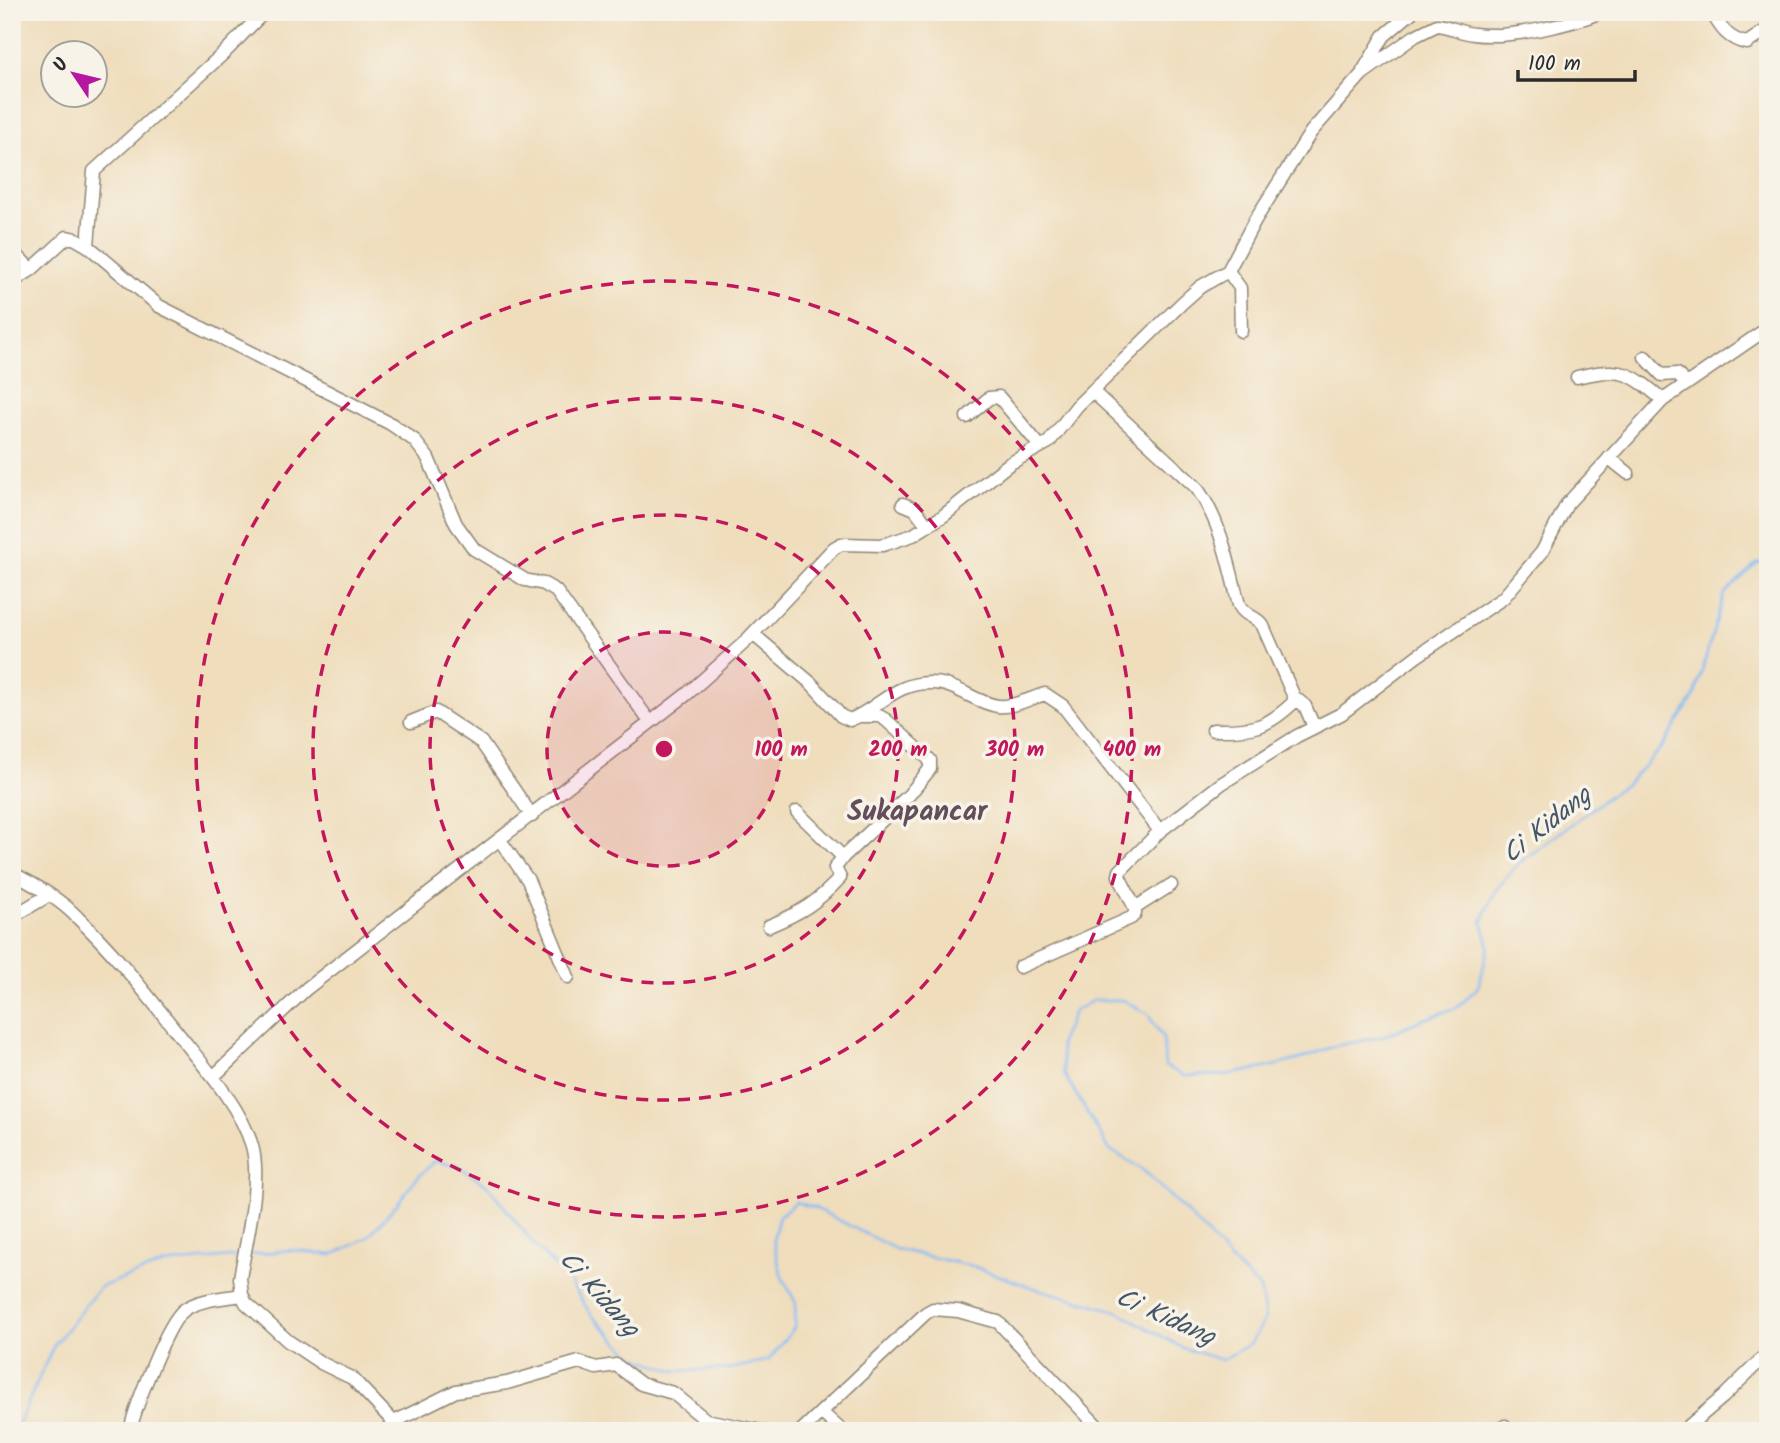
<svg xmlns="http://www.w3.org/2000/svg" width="1780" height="1443" viewBox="0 0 1780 1443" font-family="Kalam,sans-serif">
<rect width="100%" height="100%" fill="#f7f3e8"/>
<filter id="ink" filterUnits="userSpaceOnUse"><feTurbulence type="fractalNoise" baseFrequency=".0143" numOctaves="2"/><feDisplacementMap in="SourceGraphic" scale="14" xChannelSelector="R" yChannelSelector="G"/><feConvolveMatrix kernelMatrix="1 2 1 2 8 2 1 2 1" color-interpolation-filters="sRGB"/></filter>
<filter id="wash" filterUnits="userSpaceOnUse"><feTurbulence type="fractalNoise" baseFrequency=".00686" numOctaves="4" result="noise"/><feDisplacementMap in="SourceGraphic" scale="28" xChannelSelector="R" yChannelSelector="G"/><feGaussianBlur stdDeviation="1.57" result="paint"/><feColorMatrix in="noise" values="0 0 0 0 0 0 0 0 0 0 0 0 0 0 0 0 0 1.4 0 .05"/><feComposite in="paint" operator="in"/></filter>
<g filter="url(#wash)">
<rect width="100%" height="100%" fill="#efddbc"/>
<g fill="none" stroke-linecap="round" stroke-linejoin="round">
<path stroke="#85bbf4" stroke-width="2.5" d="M249,1255L290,1250L332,1255L367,1238L397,1204L414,1181L435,1161L460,1167L488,1186L537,1248L568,1279L592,1316L633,1356L675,1371L730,1369L769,1360L794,1328L796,1303L782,1277L773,1240L779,1216L796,1202L815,1208L895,1249L972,1266L1034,1288L1117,1311L1183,1348L1222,1360L1250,1344L1265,1319L1260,1288L1237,1267L1190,1216L1144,1171L1109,1149L1064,1074L1060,1043L1074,1011L1094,1000H1123L1147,1013L1163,1038L1165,1066L1184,1076L1226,1075L1265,1068L1297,1060L1335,1046L1381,1037L1416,1022L1458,1007L1478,987L1489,946L1482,922L1495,891L1519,863L1631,780L1662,747L1695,695L1724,594L1757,563L1768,561
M15,1431L54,1345L100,1287L164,1264L239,1256"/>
</g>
</g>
<g filter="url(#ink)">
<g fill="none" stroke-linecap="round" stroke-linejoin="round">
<g stroke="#8d8474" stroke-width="15">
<path id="minor" d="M264,12L224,53L94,171L88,246L159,306L391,424L414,440L428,458L456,524L474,549L525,580L544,584L556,591L650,722
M1712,12C1720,28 1729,40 1747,43L1768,29
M1363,71L1384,36L1412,12
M12,250L31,270
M1228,271L1240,288L1241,331
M12,282L31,270L67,237L76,239L88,246
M1645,357L1662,375L1677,374L1686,384
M1577,377C1621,367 1629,371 1663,400L1768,328
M1092,391L1196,487C1221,521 1229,565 1239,605C1245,617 1257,616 1263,626L1294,697L1305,706L1314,727
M967,417L989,398L999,397L1040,446
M1609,458L1628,473
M903,504L915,509L927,525
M753,634L812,684L841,716L850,720C880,708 894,682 932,683C956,683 975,703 998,706C1012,708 1031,698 1045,694L1063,706L1160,831
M411,722L436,712L481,742L532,816
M1213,730C1253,731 1268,728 1297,699
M797,812L843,857L909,795L930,769V760L886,720L879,716H860
M500,840L528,880L568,977
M12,873C35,885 60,899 78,918C114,952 145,992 176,1031C202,1064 240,1105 252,1146C262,1180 246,1242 240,1278L242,1295L246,1303L288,1341L321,1363L352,1378L402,1431
M1135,908L1171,885
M12,917L49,895
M769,926C800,913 817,903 840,878L835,868L843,857
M1020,967L1131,918L1135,914V908L1119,876L1120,871L1160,831L1221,784L1297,736L1341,714L1417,656L1503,598L1542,552L1567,504L1663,400
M213,1077L306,989L687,694L744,643L834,548L841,544L883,545L913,535L943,516L1009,464L1049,442L1077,406L1182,303L1200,287L1228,271L1255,220L1311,132L1362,74L1415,36L1437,25C1450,26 1461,33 1474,34C1507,39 1570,25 1601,12
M821,1412L842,1431
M394,1422L456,1391L507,1383L579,1362L596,1368L616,1365L641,1384L673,1393L706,1420L761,1431
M130,1431C135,1408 167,1322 184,1310C199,1299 224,1298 242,1295
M801,1431L926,1313L933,1309L958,1311L998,1322L1102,1431
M1498,1431L1505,1426
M1683,1431L1723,1397L1768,1353"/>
</g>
<use href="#minor" stroke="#fff" stroke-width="12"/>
</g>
</g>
<circle cx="664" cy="749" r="117" fill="#c2185b" fill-opacity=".12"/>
<g fill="none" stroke="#c2185b" stroke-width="3.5" stroke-dasharray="12 9">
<circle cx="664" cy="749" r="117"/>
<circle cx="664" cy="749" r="234"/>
<circle cx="664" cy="749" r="351"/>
<circle cx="664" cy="749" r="468"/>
</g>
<g text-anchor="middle" stroke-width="7" stroke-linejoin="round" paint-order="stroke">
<g font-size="26" font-style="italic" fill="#465667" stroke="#f7f3e8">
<text transform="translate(1546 824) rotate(-39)" y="9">Ci Kidang</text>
<text transform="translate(600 1293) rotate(48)" y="9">Ci Kidang</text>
<text transform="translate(1166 1316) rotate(24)" y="9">Ci Kidang</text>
</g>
<g font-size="28" font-weight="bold" fill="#624f5b" stroke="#f7f3e8">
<text x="917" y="820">Sukapancar</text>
</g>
</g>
<circle cx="664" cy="749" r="10" fill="#c2185b" stroke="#f7f3e8" stroke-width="3.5"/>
<g font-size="21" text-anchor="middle" font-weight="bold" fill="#c2185b" stroke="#f7f3e8" stroke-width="7" stroke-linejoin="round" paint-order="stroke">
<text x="781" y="756">100 m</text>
<text x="898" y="756">200 m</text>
<text x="1015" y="756">300 m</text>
<text x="1132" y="756">400 m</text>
</g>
<rect width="1780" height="1443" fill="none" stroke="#f7f3e8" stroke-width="42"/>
<g transform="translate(74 74) rotate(305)"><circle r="33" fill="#f7f3e8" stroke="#a5a39c" stroke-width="2"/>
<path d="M0-5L12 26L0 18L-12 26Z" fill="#b5179e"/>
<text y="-10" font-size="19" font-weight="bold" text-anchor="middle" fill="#2b2b2b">U</text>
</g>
<path d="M1518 70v10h117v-10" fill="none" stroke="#2b2b2b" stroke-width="3.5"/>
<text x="1528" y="70" font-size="21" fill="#2b2b2b" stroke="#f7f3e8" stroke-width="5" paint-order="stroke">100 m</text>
</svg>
